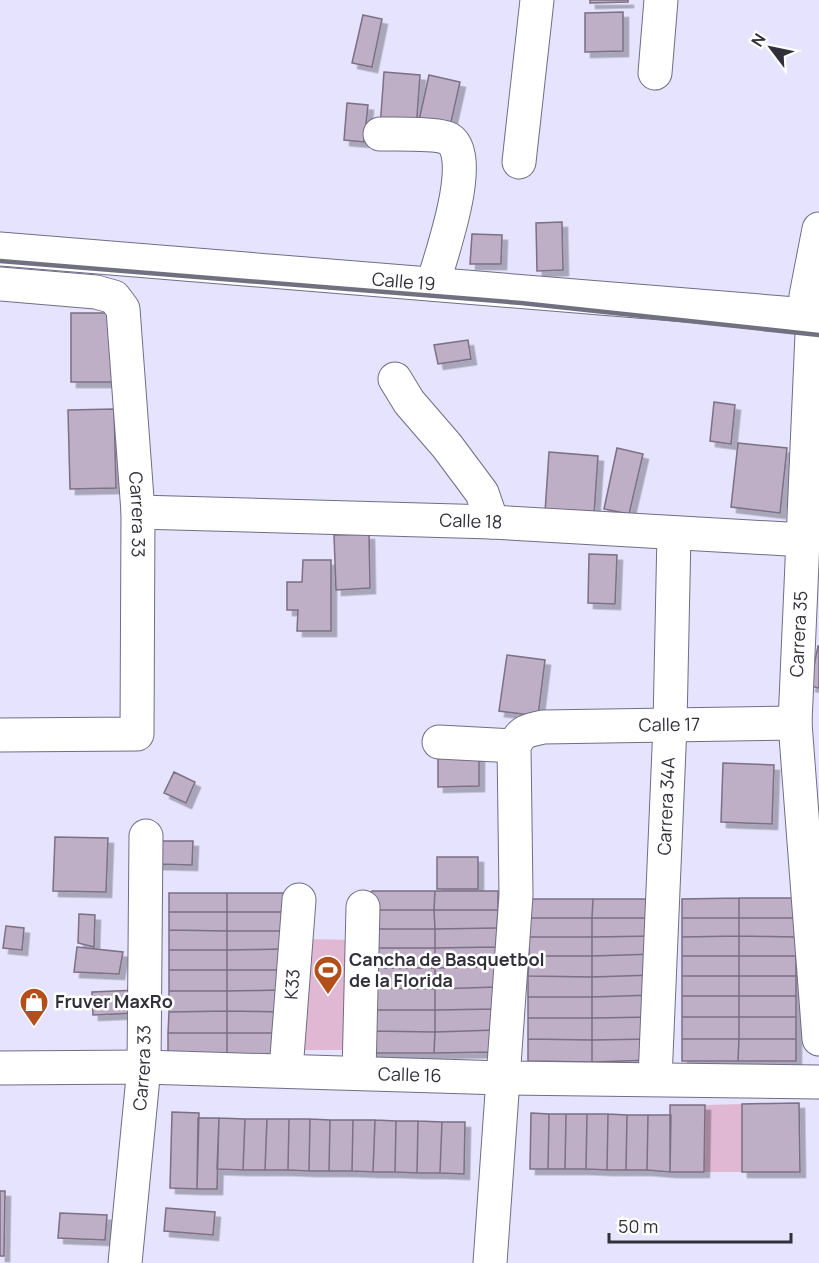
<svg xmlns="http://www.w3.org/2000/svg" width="819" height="1263" viewBox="0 0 819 1263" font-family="Manrope,sans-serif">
<defs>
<filter id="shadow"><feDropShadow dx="5.5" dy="5.5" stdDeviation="0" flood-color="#0004"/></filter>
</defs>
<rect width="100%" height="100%" fill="#e6e3fe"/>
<path fill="#e0b8d4" d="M302,939L356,940L355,1050H300Z
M742,1104V1172H704L705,1105Z"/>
<path fill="#beafc6" stroke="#7c6f84" stroke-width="1.5" filter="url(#shadow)" d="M590,0H628V2L590,3Z
M623,12V51L585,52V13Z
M363,15L382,19L372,67L352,63Z
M384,72L420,75L416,130L380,128Z
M429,75L460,82L449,131L418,125Z
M347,103L368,105L364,142L344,140Z
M562,222L563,270L537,271L536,223Z
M472,234L502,235L501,264H470Z
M71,313H114V382H71Z
M468,340L471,359L438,364L434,345Z
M714,402L735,405L731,444L710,441Z
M114,409L116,488L70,489L68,410Z
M738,443L787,448L780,513L731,507Z
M617,448L643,454L629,514L604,509Z
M549,452L598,456L594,515L545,512Z
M369,534L370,588L336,590L334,535Z
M589,554L617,555L615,604L588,603Z
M303,560H331V631H297L298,610H287V582H302Z
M818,646H819V688L810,686Z
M507,655L545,660L538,716L499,711Z
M479,754V786L438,787V755Z
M723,763L774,765L772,824L721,822Z
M174,772L195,782L186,803L164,793Z
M55,837L108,838L106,892L53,891Z
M157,841H193L192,865L156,864Z
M437,857H478V889H437Z
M372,891H435L434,910H371Z
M435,891H498V910H434Z
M169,893H227V912H169Z
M227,893H284V912H227Z
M739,898H797L796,918H739Z
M739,898V918H682V899Z
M529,899H593L592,918H529Z
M593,899H657L656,918H592Z
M371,910H434L435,929H371Z
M434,910H498L497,928L435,929Z
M169,912H227V931L169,930Z
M227,912H284V931H227Z
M79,914L95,915L94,947L78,943Z
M529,918H592V937H529Z
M592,918H656V936L592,937Z
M682,918H739V936L682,937Z
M739,918H796V937L739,936Z
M6,926L24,928L22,950L3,948Z
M497,928L496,947L435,948V929Z
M371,929H435V948H371Z
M169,930L227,931V950H169Z
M227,931H284V949L227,950Z
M656,936L655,954L592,956V937Z
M739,936L796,937V956H739Z
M739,936V956H682V937Z
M529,937H592V956H529Z
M77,947L123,952L119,974L74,972Z
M496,947V967L435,968V948Z
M371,948H435V968H371Z
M284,949L283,970H227V950Z
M169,950H227V970H169Z
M655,954L654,975L592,977V956Z
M529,956H592V977L528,976Z
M682,956H739V976H682Z
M739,956H796V976H739Z
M496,967V987L435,989V968Z
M371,968H435V989L371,988Z
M169,970H227V991H169Z
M227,970H283V990L227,991Z
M654,975V995L592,997V977Z
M528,976L592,977V997H528Z
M682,976H739V996H682Z
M739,976H796V996H739Z
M496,987V1009L435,1010V989Z
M371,988L435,989V1010H371Z
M138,990V1013L93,1015L92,992Z
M283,990V1012L227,1011V991Z
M169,991H227V1011L169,1012Z
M654,995V1017L592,1018V997Z
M682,996H739V1017H682Z
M739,996H796V1017H739Z
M528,997H592V1018H528Z
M496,1009V1030L435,1032V1010Z
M371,1010H435V1032L371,1031Z
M227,1011V1033H168L169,1012Z
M227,1011L283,1012V1033H227Z
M654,1017L653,1039L592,1040V1018Z
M682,1017H739V1039H682Z
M739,1017H796V1039H739Z
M528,1018H592V1040L528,1039Z
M496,1030V1052L434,1053L435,1032Z
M371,1031L435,1032L434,1053H370Z
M168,1033H227V1054H168Z
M227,1033H283V1054H227Z
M528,1039L592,1040V1062L528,1061Z
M653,1039V1060L592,1062V1040Z
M682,1039H739L738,1061H682Z
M739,1039H796V1061H738Z
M799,1103L800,1172H742V1104Z
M670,1105H705L704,1172H670Z
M172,1112L199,1113L197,1189L170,1188Z
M531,1113L549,1114L548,1169H530Z
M549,1114H566L565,1169H548Z
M566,1114H587L586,1169H565Z
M587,1114H608L607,1170L586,1169Z
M608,1114L627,1115L626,1170H607Z
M627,1115H648L647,1170H626Z
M648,1115H671L670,1172L647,1170Z
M198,1118H219L217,1189H197Z
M219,1118L245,1119L243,1170L217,1169Z
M245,1119H267L265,1170H243Z
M267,1119H289L288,1170H265Z
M289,1119H310L309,1171L288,1170Z
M310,1119L330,1120L329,1171H309Z
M330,1120H353L352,1171H329Z
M353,1120H375L373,1172L352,1171Z
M375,1120L396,1121L395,1172H373Z
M396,1121H418L417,1173L395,1172Z
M418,1121L442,1122L440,1173H417Z
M442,1122H465L464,1174L440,1173Z
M0,1191H5L4,1256H0Z
M166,1208L215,1212L213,1235L164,1231Z
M60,1213L107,1215L105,1240L58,1238Z"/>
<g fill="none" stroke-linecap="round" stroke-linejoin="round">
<g stroke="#706d84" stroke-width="35">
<g id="minor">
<path d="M655,73L661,0"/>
<path d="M380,134C394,134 439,133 449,139C477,157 440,258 433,284"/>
<path d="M519,162L537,0"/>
<path d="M819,229L806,296L812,334L795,723L819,1039"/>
<path id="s1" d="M0,249L808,315"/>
<path id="s2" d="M0,284L96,292L114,297L123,309L138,512L137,734L0,735"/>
<path d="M395,379L409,402L447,446L482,493L492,522"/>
<path id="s3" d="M138,512L492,522L804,540"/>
<path d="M439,742L514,746"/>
<path id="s4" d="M0,1068L144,1067L503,1078L819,1082"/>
<path id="s5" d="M286,1070L299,900"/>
<path d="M359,1073L363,907"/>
<path id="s6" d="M655,1079L670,725L674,533"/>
<path id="s7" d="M125,1263L144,1067L146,836"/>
<path id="s8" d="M490,1263L516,895L514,746C522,730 527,731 543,727L795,723"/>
</g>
</g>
<use href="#minor" stroke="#fff" stroke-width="33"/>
<path stroke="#717080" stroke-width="4.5" d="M0,261L521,303L819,335"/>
</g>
<defs>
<g id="stadium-pin" transform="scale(1.5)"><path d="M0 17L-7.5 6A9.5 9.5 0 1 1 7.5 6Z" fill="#b24f1a" stroke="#fff"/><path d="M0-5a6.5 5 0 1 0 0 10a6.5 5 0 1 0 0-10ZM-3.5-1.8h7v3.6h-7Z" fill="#fff"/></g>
<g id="shop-pin" transform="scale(1.5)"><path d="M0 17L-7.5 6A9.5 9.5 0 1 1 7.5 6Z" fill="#b24f1a" stroke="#fff"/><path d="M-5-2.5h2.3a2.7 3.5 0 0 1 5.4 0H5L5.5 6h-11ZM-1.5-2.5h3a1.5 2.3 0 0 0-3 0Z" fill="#fff"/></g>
</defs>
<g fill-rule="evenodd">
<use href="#stadium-pin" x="328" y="970"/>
<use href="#shop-pin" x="34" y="1002"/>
</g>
<g text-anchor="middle" stroke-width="5" stroke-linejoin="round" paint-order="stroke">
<g font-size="18" fill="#31303a" stroke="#fff">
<text dy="6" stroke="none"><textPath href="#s1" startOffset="405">Calle 19</textPath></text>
<text dy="6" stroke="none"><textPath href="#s2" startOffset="336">Carrera 33</textPath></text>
<text dy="6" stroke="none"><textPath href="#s3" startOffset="333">Calle 18</textPath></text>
<text transform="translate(799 634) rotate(-87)" y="6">Carrera 35</text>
<text dy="6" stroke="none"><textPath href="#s8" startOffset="681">Calle 17</textPath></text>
<text dy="6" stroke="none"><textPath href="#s6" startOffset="273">Carrera 34A</textPath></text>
<text dy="6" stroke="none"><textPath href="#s5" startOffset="86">K33</textPath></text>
<text dy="6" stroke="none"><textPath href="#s7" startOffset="196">Carrera 33</textPath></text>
<text dy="6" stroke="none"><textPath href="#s4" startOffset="410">Calle 16</textPath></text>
</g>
<g font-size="18" font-weight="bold" fill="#31303a" stroke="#fff" text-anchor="start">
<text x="349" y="966">Cancha de Basquetbol<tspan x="349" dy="21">de la Florida</tspan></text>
<text x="55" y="1008">Fruver MaxRo</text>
</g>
</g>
<g transform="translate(771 48) rotate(302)" stroke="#ffffff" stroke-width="4.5" paint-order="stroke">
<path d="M0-4.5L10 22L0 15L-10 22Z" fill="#31303a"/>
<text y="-9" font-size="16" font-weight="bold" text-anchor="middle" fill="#31303a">N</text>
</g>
<path d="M609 1233v9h182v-9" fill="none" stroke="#31303a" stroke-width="3"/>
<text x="618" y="1233" font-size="18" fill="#31303a" stroke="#ffffff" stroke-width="4.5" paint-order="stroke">50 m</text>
</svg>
